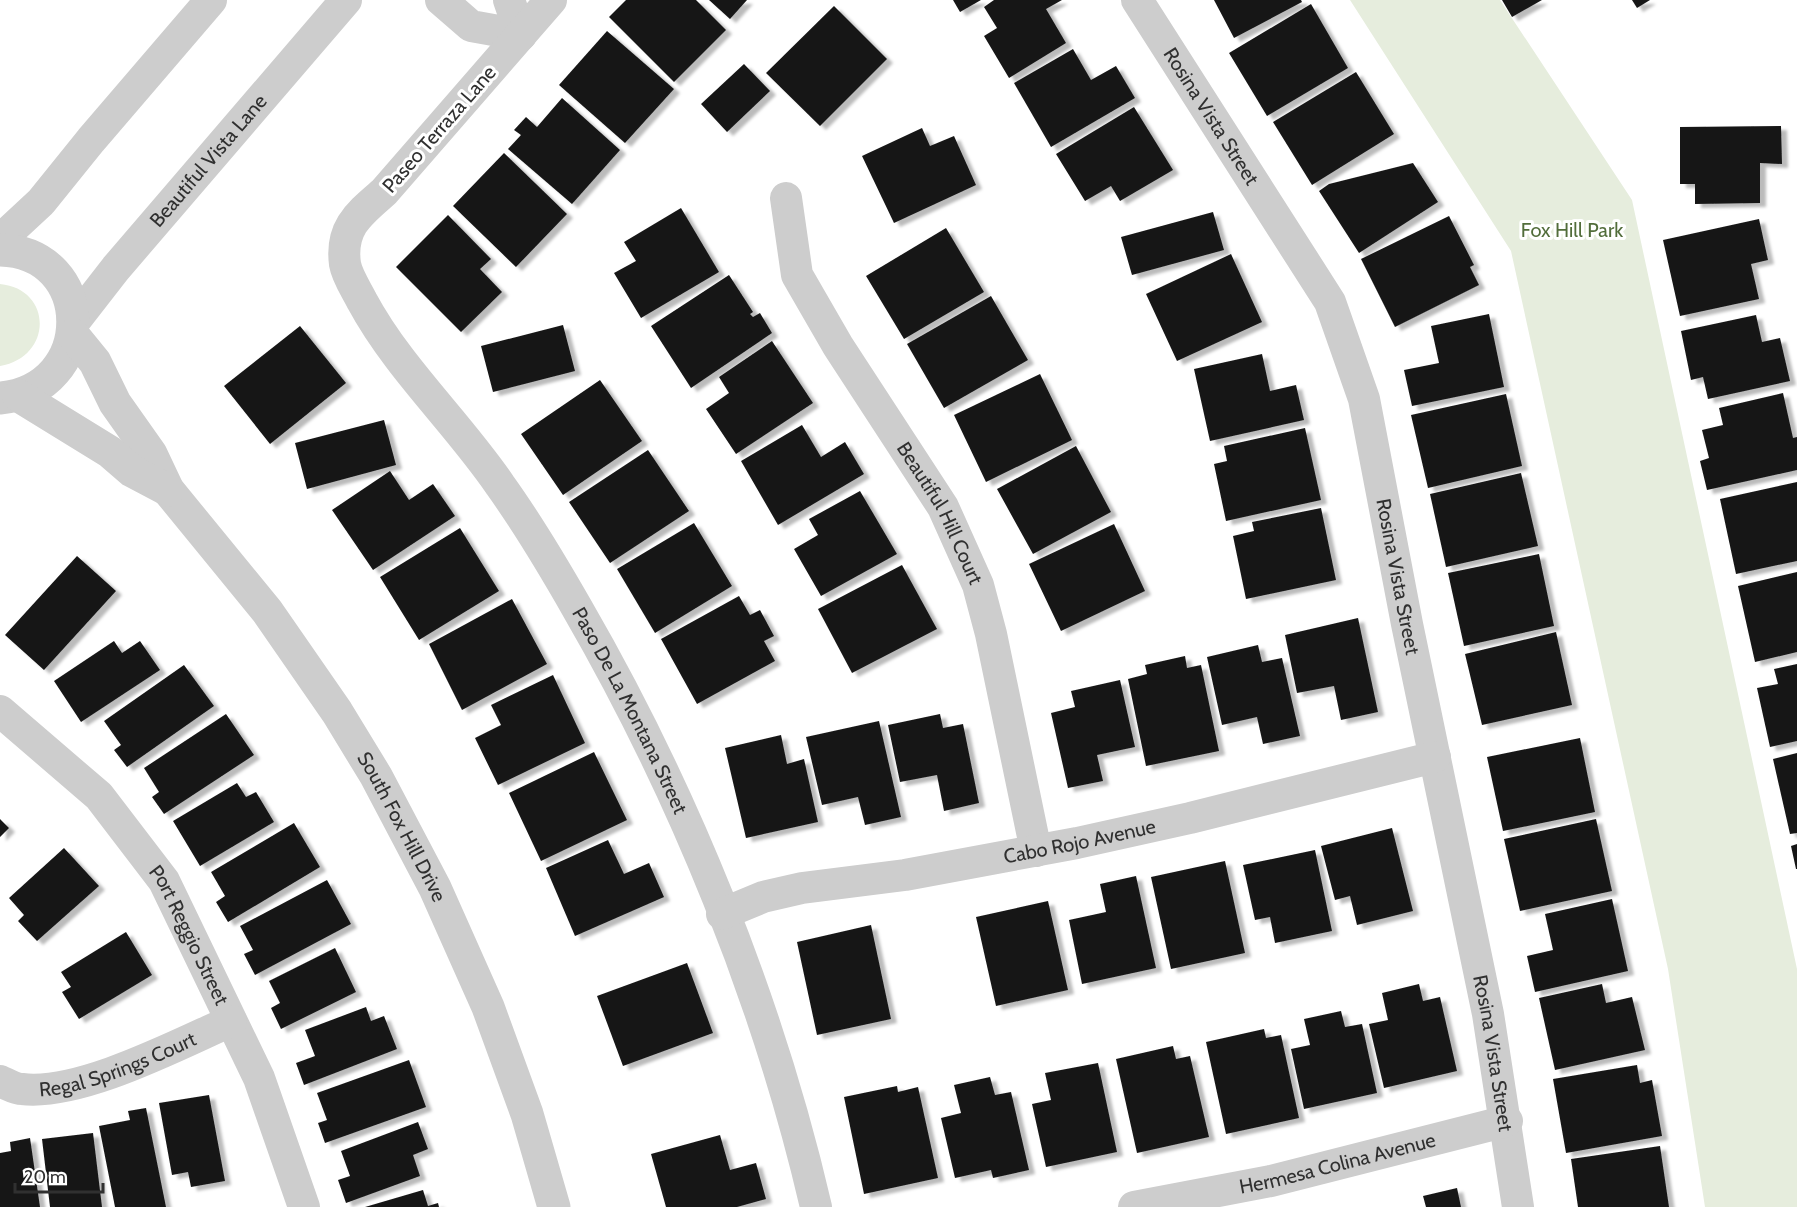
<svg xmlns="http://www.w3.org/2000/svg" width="1797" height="1207" viewBox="0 0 1797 1207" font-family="Cabin,sans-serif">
<defs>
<filter id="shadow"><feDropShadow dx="6" dy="4" stdDeviation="1.5" flood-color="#0004"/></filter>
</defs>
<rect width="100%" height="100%" fill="#fff"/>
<path fill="#e6eddd" d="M1350,0H1500L1632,200L1797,969V1207H1705L1668,969L1511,251Z
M0,284C53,289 53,357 0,366Z"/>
<path fill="#171717" filter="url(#shadow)" d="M626,0H696L726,30L674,82L609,17Z
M709,0H747L730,19Z
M953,0H981L960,12Z
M994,0H1062L1046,9L1066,43L1009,78L984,36L997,28L984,7Z
M1214,0H1301L1302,2L1234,38Z
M1502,0H1542L1512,17Z
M1632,0H1650L1637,8Z
M1311,4L1348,68L1267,116L1229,53Z
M834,6L887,59L820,126L766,73Z
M607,31L674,89L625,143L559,85Z
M1073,49L1091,80L1116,66L1135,98L1051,147L1014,83Z
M744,64L770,91L727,132L701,104Z
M1356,72L1394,134L1312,185L1273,122Z
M562,98L620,150L572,204L508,149L521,135L514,130L526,117L537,127Z
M1134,107L1173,170L1120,201L1111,186L1085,201L1056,154Z
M1781,126L1782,164L1760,163V203L1695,204V184H1680V127Z
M922,128L930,146L954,136L976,185L894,223L862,156Z
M504,153L567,214L516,267L453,206Z
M1413,163L1438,202L1359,253L1319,191L1329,184Z
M681,208L719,272L641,318L614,273L636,261L624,242Z
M1213,212L1224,250L1132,275L1121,237Z
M448,215L491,259L480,269L502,292L461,332L396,267Z
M1449,216L1474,265L1470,267L1479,285L1395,327L1361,259Z
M1759,219L1768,260L1751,264L1759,299L1680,316L1663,240Z
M946,228L984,292L904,339L866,276Z
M1231,254L1262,322L1177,361L1146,294Z
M729,275L753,312L750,314L753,317L760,313L772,333L691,388L651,326Z
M991,296L1028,360L944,408L907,344Z
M1489,314L1504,387L1412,406L1404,370L1439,363L1431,326Z
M1756,315L1762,342L1780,338L1790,381L1708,399L1703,377L1691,380L1681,331Z
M563,325L575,371L493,392L481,346Z
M300,326L346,383L270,444L224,386Z
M772,341L813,403L736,454L706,409L729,393L719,377Z
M1262,354L1270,391L1296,385L1304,420L1210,441L1194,369Z
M1040,374L1072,440L986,482L954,415Z
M600,380L642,441L563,495L521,434Z
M1783,393L1793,438L1797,437V470L1707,490L1700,461L1709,458L1702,430L1723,425L1719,408Z
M1506,394L1522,466L1428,488L1411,415Z
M384,420L396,465L307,489L295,443Z
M802,425L821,457L845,442L864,474L778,525L741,461Z
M1305,428L1321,500L1226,521L1214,464L1227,461L1224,446Z
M1076,446L1111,512L1033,554L997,489Z
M648,450L689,511L610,563L569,502Z
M390,471L409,500L433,484L455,516L373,570L332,510Z
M1521,473L1538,546L1446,567L1430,494Z
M1797,482V561L1736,574L1720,499Z
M860,491L897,554L821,596L794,549L818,535L809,519Z
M1321,508L1336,580L1246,599L1233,536L1254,531L1252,522Z
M694,523L732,586L655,633L617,569Z
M1114,524L1145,591L1061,631L1029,564Z
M460,528L499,591L419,640L380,577Z
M1539,554L1554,626L1464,646L1448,573Z
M77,556L116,591L44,670L5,635Z
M902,565L937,629L852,673L818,609Z
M1797,572V652L1755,662L1738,586Z
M739,596L750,615L760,610L774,636L764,641L775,661L697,704L661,639Z
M512,599L547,664L462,710L429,644Z
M1358,618L1378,712L1341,720L1334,686L1297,693L1285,635Z
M1556,632L1572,705L1482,725L1465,654Z
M114,641L122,653L140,641L160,670L81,722L54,681Z
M1258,645L1262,662L1282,658L1300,736L1263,744L1257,717L1222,725L1207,657Z
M1185,656L1187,668L1201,665L1219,751L1146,766L1128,679L1147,674L1145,665Z
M1797,664V741L1770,747L1757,688L1778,684L1774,669Z
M184,665L214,706L127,767L114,750L121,745L104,721Z
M553,675L585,743L498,785L475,738L501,725L491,705Z
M1120,680L1135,747L1097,755L1103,781L1068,788L1051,713L1075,707L1071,691Z
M226,714L254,755L164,814L152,797L159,792L144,768Z
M940,714L943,728L963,724L979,803L944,811L937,775L900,782L888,725Z
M879,721L901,817L865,825L858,797L822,805L806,737Z
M781,735L787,764L804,759L818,822L746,838L725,748Z
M1580,738L1595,812L1503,831L1487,757Z
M594,752L627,820L541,861L509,793Z
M1797,753V833L1790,834L1773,759Z
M237,783L246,797L256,792L274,822L200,866L173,821Z
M0,819L9,828L0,837Z
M1596,819L1612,891L1520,911L1504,839Z
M294,823L320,867L228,922L216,902L225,896L211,872Z
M1392,828L1413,911L1357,925L1350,896L1335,900L1321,846Z
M608,840L624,874L649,863L664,897L575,936L546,868Z
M1797,844V869H1796L1791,846Z
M64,848L99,886L37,941L18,921L24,915L9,898Z
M1315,850L1332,931L1275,943L1270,917L1255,920L1243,865Z
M1225,861L1245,953L1171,969L1151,877Z
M1136,876L1156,968L1082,984L1069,920L1106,912L1100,884Z
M327,880L351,924L255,975L244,954L253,950L240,926Z
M1612,899L1628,971L1535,992L1527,956L1553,950L1545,914Z
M1048,901L1068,990L996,1006L976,917Z
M871,925L891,1019L817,1035L797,942Z
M126,932L152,975L79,1019L62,992L71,987L61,972Z
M335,948L356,992L281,1029L271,1008L280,1003L269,981Z
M687,963L713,1033L623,1066L597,996Z
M1419,984L1423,1001L1440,997L1457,1071L1384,1088L1369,1024L1388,1020L1382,993Z
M1602,984L1606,1003L1632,997L1645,1050L1555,1070L1539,998Z
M366,1007L371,1021L384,1016L397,1049L304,1085L296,1063L315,1056L305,1030Z
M1341,1011L1345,1027L1362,1024L1377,1093L1304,1109L1291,1049L1310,1045L1304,1019Z
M1264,1029L1266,1038L1281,1035L1299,1118L1226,1134L1206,1042Z
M1173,1046L1176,1059L1190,1056L1209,1137L1137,1153L1116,1059Z
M409,1060L426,1107L325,1143L318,1123L327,1120L317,1093Z
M1098,1063L1117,1152L1046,1167L1032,1104L1051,1100L1045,1073Z
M1637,1065L1640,1083L1652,1080L1662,1136L1566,1153L1553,1079Z
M990,1077L995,1095L1011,1092L1029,1170L993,1178L991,1170L955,1178L941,1118L961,1113L954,1085Z
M897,1086L898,1092L918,1087L938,1178L864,1194L844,1097Z
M209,1095L225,1181L191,1187L188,1172L172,1175L159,1103Z
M146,1108L166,1207H115L99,1126L130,1120L128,1111Z
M418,1122L428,1149L413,1155L420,1176L346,1203L338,1180L350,1176L341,1151Z
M93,1133L102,1207H50L42,1139Z
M720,1135L730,1170L756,1163L766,1199L737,1207H666L651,1154Z
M30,1138L40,1207H0V1153L11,1151L10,1142Z
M1660,1146L1669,1207H1578L1571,1159Z
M1457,1188L1461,1207H1426L1423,1196Z
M423,1190L428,1206L438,1203L439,1207H365Z"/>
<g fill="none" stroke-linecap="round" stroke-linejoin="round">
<g stroke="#cdcdcd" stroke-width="32">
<path d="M441,0L471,26L521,35L509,0"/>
<path id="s1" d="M551,0L384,192C360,213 340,227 345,264C347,276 356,289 362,301C398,368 457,422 500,485C528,524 553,566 577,608C683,791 768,1000 816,1207"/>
<path id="s2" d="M1137,0L1330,302L1364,399L1407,624L1488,1014L1518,1207"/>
<path id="s3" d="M786,198L797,275L838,346L943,507L978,585L991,634L1036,851"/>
<path d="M0,240L41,202L91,140L211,0"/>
<path id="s4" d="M74,322L116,268L346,0"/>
<path id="s5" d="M0,711L99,796L164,881L259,1078L304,1207"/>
<path id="s6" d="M722,914L763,897L802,888L905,875L1077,843L1190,818L1435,757"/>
<path id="s7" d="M0,1081C7,1084 15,1089 22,1089C80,1096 177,1045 231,1021"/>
<path id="s8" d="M1134,1207L1271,1181L1507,1121"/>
</g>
<g stroke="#cdcdcd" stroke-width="33">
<path d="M0,250C96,252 98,389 0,398"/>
<path id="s9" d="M73,335L95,362L115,403L151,454L168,490L267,611L337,712L376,776L435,888L488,1007L527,1114L554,1207"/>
<path d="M19,396L110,452L132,471L168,490"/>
</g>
</g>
<g text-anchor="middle" stroke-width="6" stroke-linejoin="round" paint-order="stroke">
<g font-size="20" fill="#303030" stroke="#fff">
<text dy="7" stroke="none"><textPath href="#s2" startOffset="138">Rosina Vista Street</textPath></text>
<text transform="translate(439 129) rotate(-49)" y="7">Paseo Terraza Lane</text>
<text dy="7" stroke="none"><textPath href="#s4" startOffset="210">Beautiful Vista Lane</textPath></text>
<text dy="7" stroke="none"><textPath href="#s3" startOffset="356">Beautiful Hill Court</textPath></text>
<text dy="7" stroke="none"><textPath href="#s2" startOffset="642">Rosina Vista Street</textPath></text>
<text dy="7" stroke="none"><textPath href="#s1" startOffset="873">Paso De La Montana Street</textPath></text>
<text dy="7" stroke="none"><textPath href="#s9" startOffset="594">South Fox Hill Drive</textPath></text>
<text dy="7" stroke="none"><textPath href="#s6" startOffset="366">Cabo Rojo Avenue</textPath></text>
<text dy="7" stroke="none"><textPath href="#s5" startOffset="297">Port Reggio Street</textPath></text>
<text dy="7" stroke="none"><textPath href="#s2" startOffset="1128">Rosina Vista Street</textPath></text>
<text dy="7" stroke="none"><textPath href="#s7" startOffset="123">Regal Springs Court</textPath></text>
<text dy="7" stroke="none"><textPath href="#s8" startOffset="208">Hermesa Colina Avenue</textPath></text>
</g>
<g font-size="20" fill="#526d3b" stroke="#fff">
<text x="1572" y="237">Fox Hill Park</text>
</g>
</g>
<path d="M15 1183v9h88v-9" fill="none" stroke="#303030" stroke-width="3"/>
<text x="24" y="1183" font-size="18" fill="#303030" stroke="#ffffff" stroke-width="4.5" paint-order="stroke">20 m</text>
</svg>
